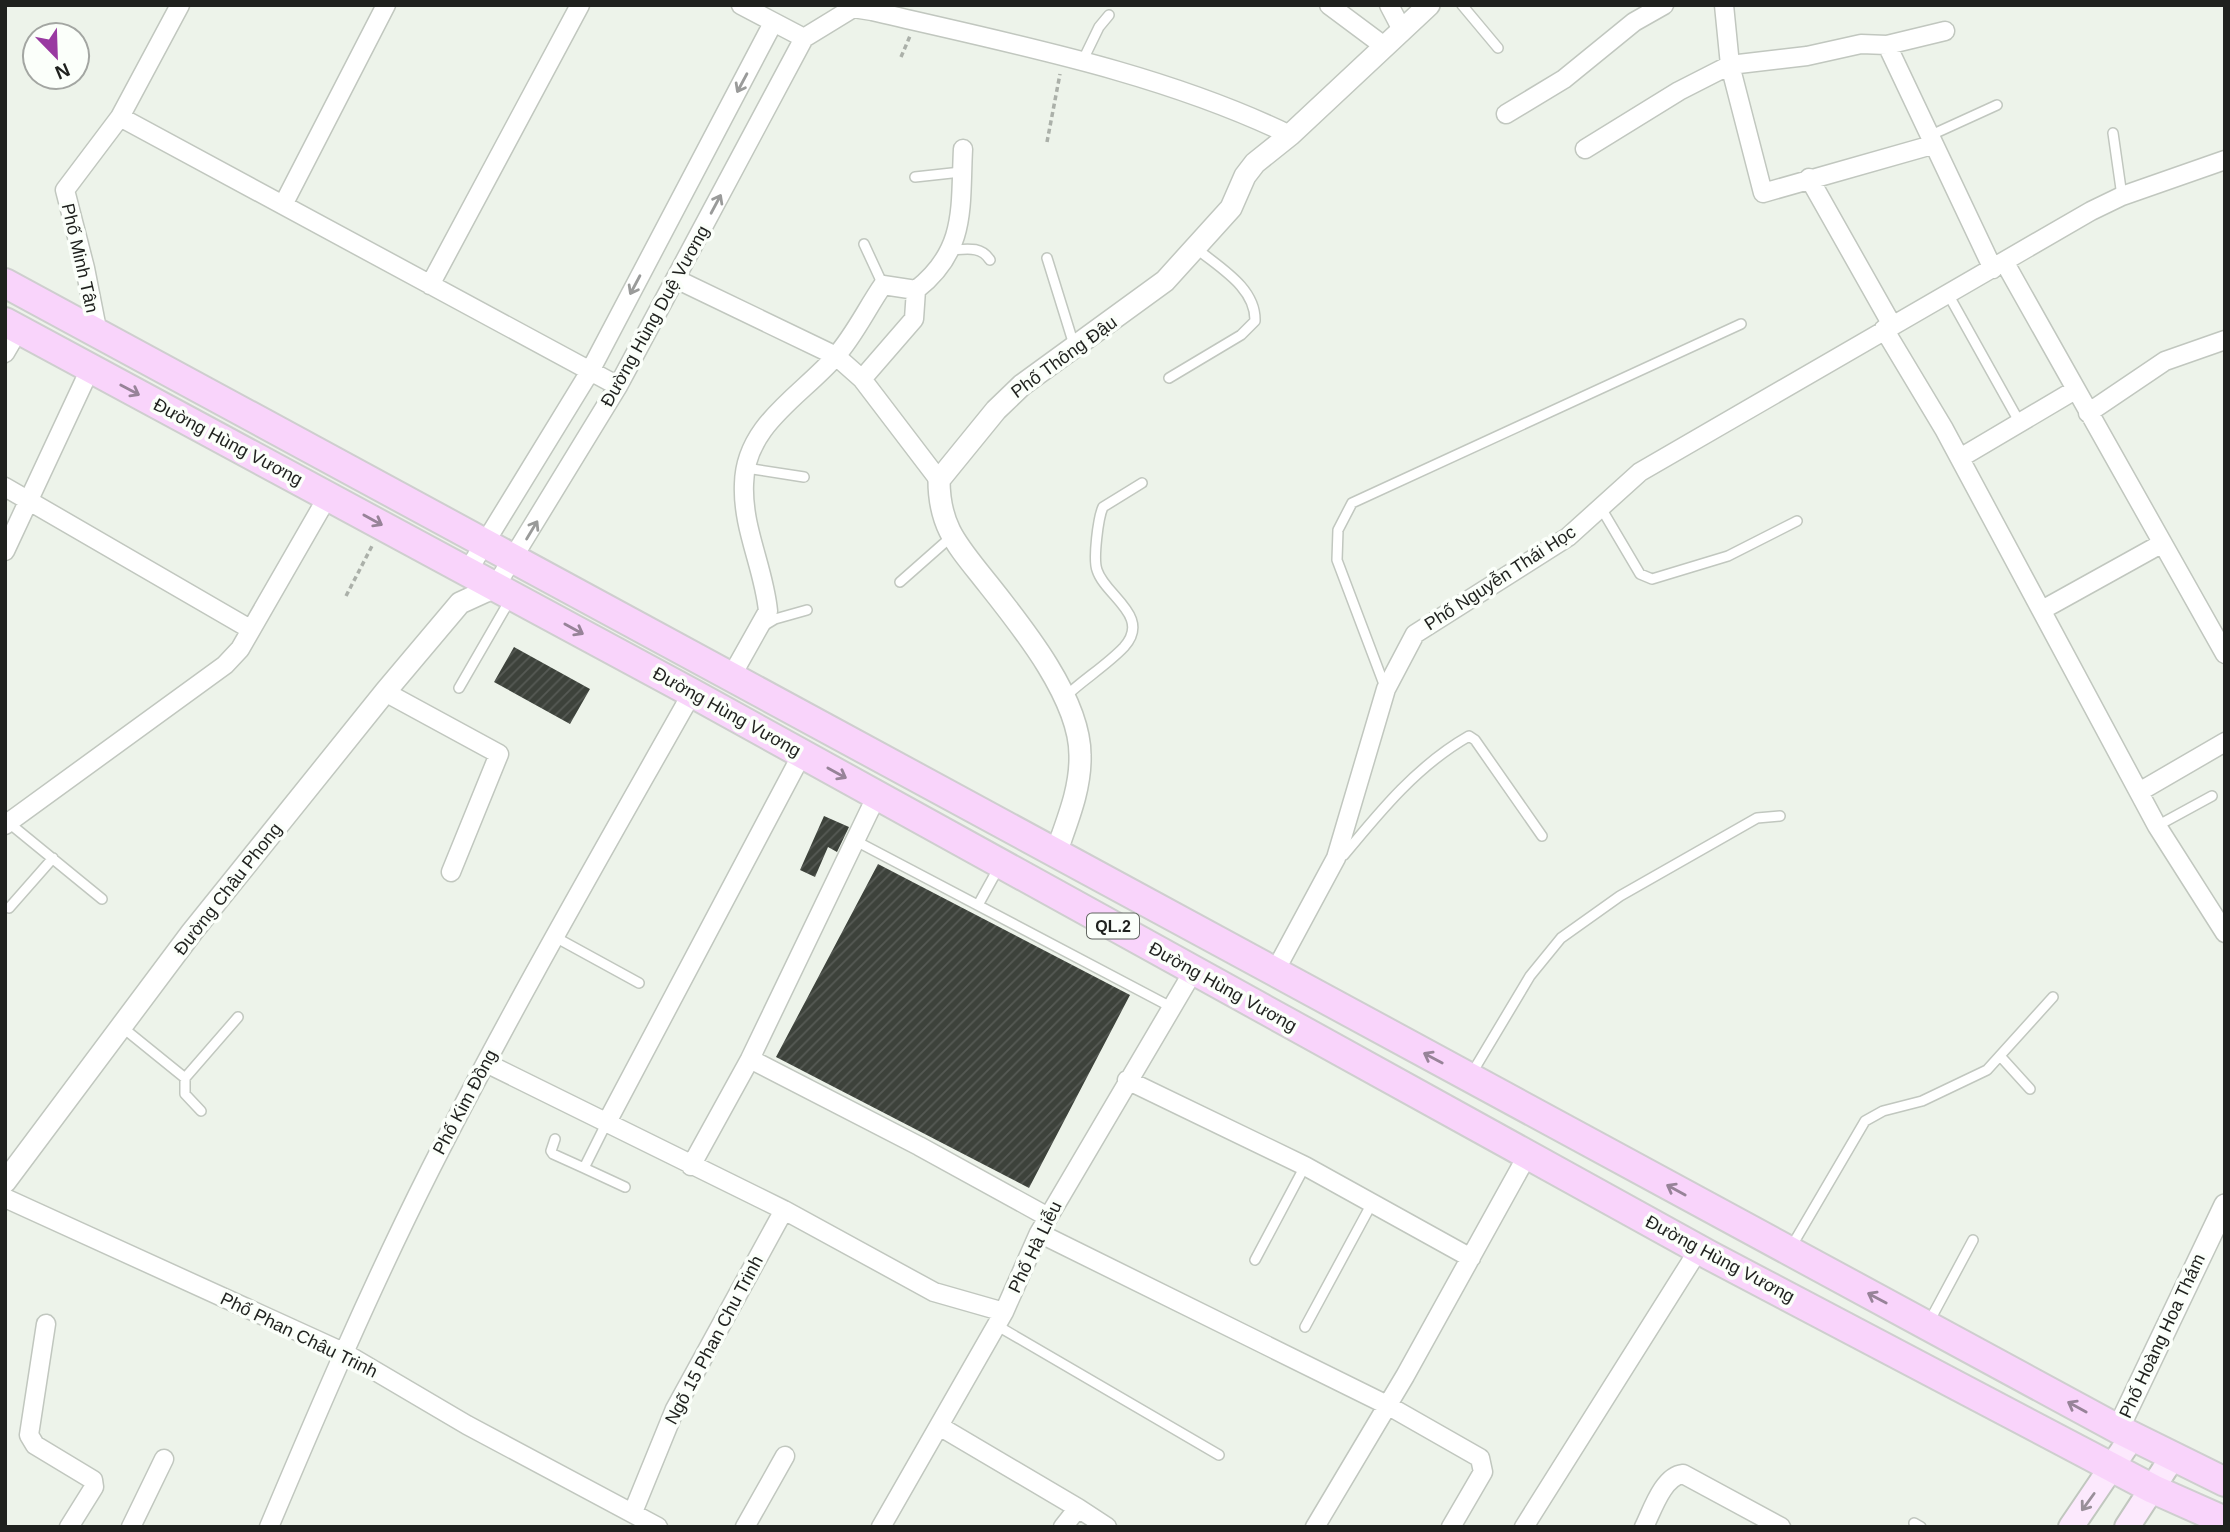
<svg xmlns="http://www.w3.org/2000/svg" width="2230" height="1532" viewBox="0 0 2230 1532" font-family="Helvetica,sans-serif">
<defs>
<pattern id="building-hatch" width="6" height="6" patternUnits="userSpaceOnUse" patternTransform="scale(1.75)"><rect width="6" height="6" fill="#3d423b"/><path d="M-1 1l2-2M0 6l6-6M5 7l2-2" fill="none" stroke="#565a55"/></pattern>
</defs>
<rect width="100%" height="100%" fill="#edf3ea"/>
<path fill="url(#building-hatch)" d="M514,647L590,689L570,724L494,682Z
M824,816L849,827L837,852L828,847L815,877L800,870Z
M878,864L1130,995L1029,1188L776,1057Z"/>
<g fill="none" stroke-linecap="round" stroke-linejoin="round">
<g stroke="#c1c7bf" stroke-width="12">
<path id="service" d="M1462,5L1498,48
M1082,62L1099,27L1109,15
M2113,133L2122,196
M1929,136L1997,105
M915,177L961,172
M864,244L883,285
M952,250C967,249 981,246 990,260
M1047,258L1074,345
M1948,294L2020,423
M1169,378L1241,335L1255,321C1256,288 1220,268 1197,249
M746,468L804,477
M1601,508L1640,574L1652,579L1728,556L1797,521
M900,582L951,537
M765,625L775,619L807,610
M1385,687L1337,560L1338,530L1352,503L1741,324
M459,688L511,598
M1066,696C1084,679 1107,665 1124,647C1152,616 1105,596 1097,570C1093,559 1098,518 1103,507L1142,483
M9,823L102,899
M2157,826L2212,796
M854,840L1171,1007
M1338,858L1344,855C1381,810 1418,765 1469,736L1475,740L1542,836
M978,905L999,867
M9,908L53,858
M555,937L639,983
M122,1027L185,1078V1094L201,1111
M2001,1057L2030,1089
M1472,1073L1530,976L1561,938L1620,896L1757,818L1780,816
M185,1078L238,1017
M555,1139L551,1151L553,1154L584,1168L606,1124
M584,1168L625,1187
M1790,1249L1865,1121L1883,1111L1922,1101L1987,1070L2053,997
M1255,1260L1305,1166
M1929,1322L1973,1240
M996,1325L1219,1455
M1305,1327L1371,1205
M1914,1523L1921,1527"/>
</g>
<g stroke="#c1c7bf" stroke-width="21">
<path id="minor" d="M741,5L804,38
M1329,5L1384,46
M1389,5L1401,28
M1724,5L1730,65L1763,193L1932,145
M804,38L853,8L872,11C1012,44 1160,72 1290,135
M1887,45L1993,269
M1506,114L1564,79L1634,22L1664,5
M120,117L618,386
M1585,149L1679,91L1730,65L1807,56L1861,44L1887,45L1945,31
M1809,178L1892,325
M283,205L386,5
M2005,263L2225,654
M676,279L836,356L862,379L939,480
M430,285L580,5
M1884,329L1944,429L2157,826L2225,933
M98,334L85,268L65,190L120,117L180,5
M5,353L19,329
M862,379L914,319L916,290
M2088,413L2165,361L2225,340
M1960,458L2075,390
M5,487L250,629
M5,551L90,369
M467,572L589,373L773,23
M495,587L618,386L804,38
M2042,610L2161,544
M732,675L768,611C764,568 742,528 744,484C745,425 801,396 835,357C854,336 867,308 883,285L916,290C967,250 960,208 963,149
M385,692L499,754L451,872
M2139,792L2225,742
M5,825L225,665L240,649L328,496
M1274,973L1336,858L1386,689L1415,634L1568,537L1640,472L2091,211L2122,196L2225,160
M750,1059L919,1146L1048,1217
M486,1063L784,1210L934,1292L1004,1312
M1127,1080L1305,1166L1471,1258
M606,1124L802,754
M691,1166L750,1059L877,795
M5,1198L343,1352L467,1425L658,1527
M1039,1233L1387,1405L1480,1458L1483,1472L1451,1527
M46,1324L29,1435L35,1445L93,1480L94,1487L69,1527
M939,1426L1078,1508
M633,1512L675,1409L784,1210
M131,1527L164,1459
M269,1527C320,1406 371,1287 430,1170C512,1008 603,851 692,693
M745,1527L785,1456
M881,1527L1004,1312L1039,1233L1194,970
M1063,1527L1078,1508L1107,1527
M1315,1527L1405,1376L1528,1154
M1524,1527L1699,1249
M1644,1527C1652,1511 1663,1476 1683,1474L1781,1527"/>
</g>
<g stroke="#c1c7bf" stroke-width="24">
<path id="tertiary" d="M1056,853C1067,821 1081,789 1080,755C1080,697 1019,623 984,579C957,545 939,526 939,480L996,410L1022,385L1165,281L1231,208L1245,176L1255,163L1290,135L1429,5
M5,1182L192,932L385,692L460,603L495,587
M2118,1429L2225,1205"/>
</g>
<g stroke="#c1c7bf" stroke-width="28">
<path id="secondary" d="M2071,1527L2132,1437
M2127,1527L2172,1458"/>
</g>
<g stroke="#cecece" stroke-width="32">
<path id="primary" d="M5,283L2118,1429L2225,1482
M5,322L692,693L1709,1255L2153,1489L2225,1521"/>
</g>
<path stroke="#abb0a9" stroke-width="3.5" stroke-dasharray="5 3.5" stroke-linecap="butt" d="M901,57L910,36
M1047,142L1060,74
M346,596L372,546"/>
<use href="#service" stroke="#fff" stroke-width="9"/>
<use href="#minor" stroke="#fff" stroke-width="18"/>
<use href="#tertiary" stroke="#fff" stroke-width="21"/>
<use href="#secondary" stroke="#fce9fd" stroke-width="24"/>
<use href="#primary" stroke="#f9d4fb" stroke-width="28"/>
</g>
<defs><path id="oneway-shaft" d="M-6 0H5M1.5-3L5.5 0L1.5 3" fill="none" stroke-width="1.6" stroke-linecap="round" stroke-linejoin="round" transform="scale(1.75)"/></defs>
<g stroke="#9a9b9a">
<use href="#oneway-shaft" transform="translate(742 83) rotate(118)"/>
<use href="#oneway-shaft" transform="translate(716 204) rotate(-62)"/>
<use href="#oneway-shaft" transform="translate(635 285) rotate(118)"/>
<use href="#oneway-shaft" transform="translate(532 530) rotate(-59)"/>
</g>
<g stroke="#978398">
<use href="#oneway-shaft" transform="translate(130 390) rotate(28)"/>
<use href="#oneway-shaft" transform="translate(373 520) rotate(29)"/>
<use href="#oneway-shaft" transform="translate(574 629) rotate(29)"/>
<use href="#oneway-shaft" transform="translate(837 773) rotate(29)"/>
<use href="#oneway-shaft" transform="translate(1433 1058) rotate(-152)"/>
<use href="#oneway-shaft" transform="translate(1676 1190) rotate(-151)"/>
<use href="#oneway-shaft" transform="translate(1877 1298) rotate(-152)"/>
<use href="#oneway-shaft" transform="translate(2077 1407) rotate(-151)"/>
</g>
<use stroke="#998f99" href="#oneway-shaft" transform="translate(2088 1502) rotate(126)"/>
<g text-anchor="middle" stroke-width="7" stroke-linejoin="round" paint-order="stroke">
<rect fill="#fbfffa" stroke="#616460" stroke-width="2" x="1087" y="913.5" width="52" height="25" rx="5"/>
<g font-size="16" font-weight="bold" fill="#1f211e">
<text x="1113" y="932">QL.2</text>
</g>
<g font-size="18" fill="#1f211e" stroke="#fbfffa">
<text transform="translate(80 258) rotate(77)" y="6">Phố Minh Tân</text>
<text transform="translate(655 316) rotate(-61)" y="6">Đường Hùng Duệ Vương</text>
<text transform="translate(1064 357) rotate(-36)" y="6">Phố Thông Đậu</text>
<text transform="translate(228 442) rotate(28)" y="6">Đường Hùng Vương</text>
<text transform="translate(1500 578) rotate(-33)" y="6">Phố Nguyễn Thái Học</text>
<text transform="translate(727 712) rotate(29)" y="6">Đường Hùng Vương</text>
<text transform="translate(228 889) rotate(-52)" y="6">Đường Châu Phong</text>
<text transform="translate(1223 987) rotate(29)" y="6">Đường Hùng Vương</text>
<text transform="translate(465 1102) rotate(-62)" y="6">Phố Kim Đồng</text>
<text transform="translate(1035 1247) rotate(-64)" y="6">Phố Hà Liễu</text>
<text transform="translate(1720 1259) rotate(28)" y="6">Đường Hùng Vương</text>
<text transform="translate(299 1335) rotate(26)" y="6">Phố Phan Châu Trinh</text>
<text transform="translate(2162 1336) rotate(-65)" y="6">Phố Hoàng Hoa Thám</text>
<text transform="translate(714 1340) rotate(-62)" y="6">Ngõ 15 Phan Chu Trinh</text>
</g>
</g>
<rect width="2230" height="1532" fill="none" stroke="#1f211e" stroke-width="14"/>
<g transform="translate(56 56) rotate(157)"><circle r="33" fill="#fbfffa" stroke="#a3a6a2" stroke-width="2"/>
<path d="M0-5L12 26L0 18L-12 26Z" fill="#9939a1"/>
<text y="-10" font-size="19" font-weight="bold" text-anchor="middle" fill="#1f211e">N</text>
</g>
</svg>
